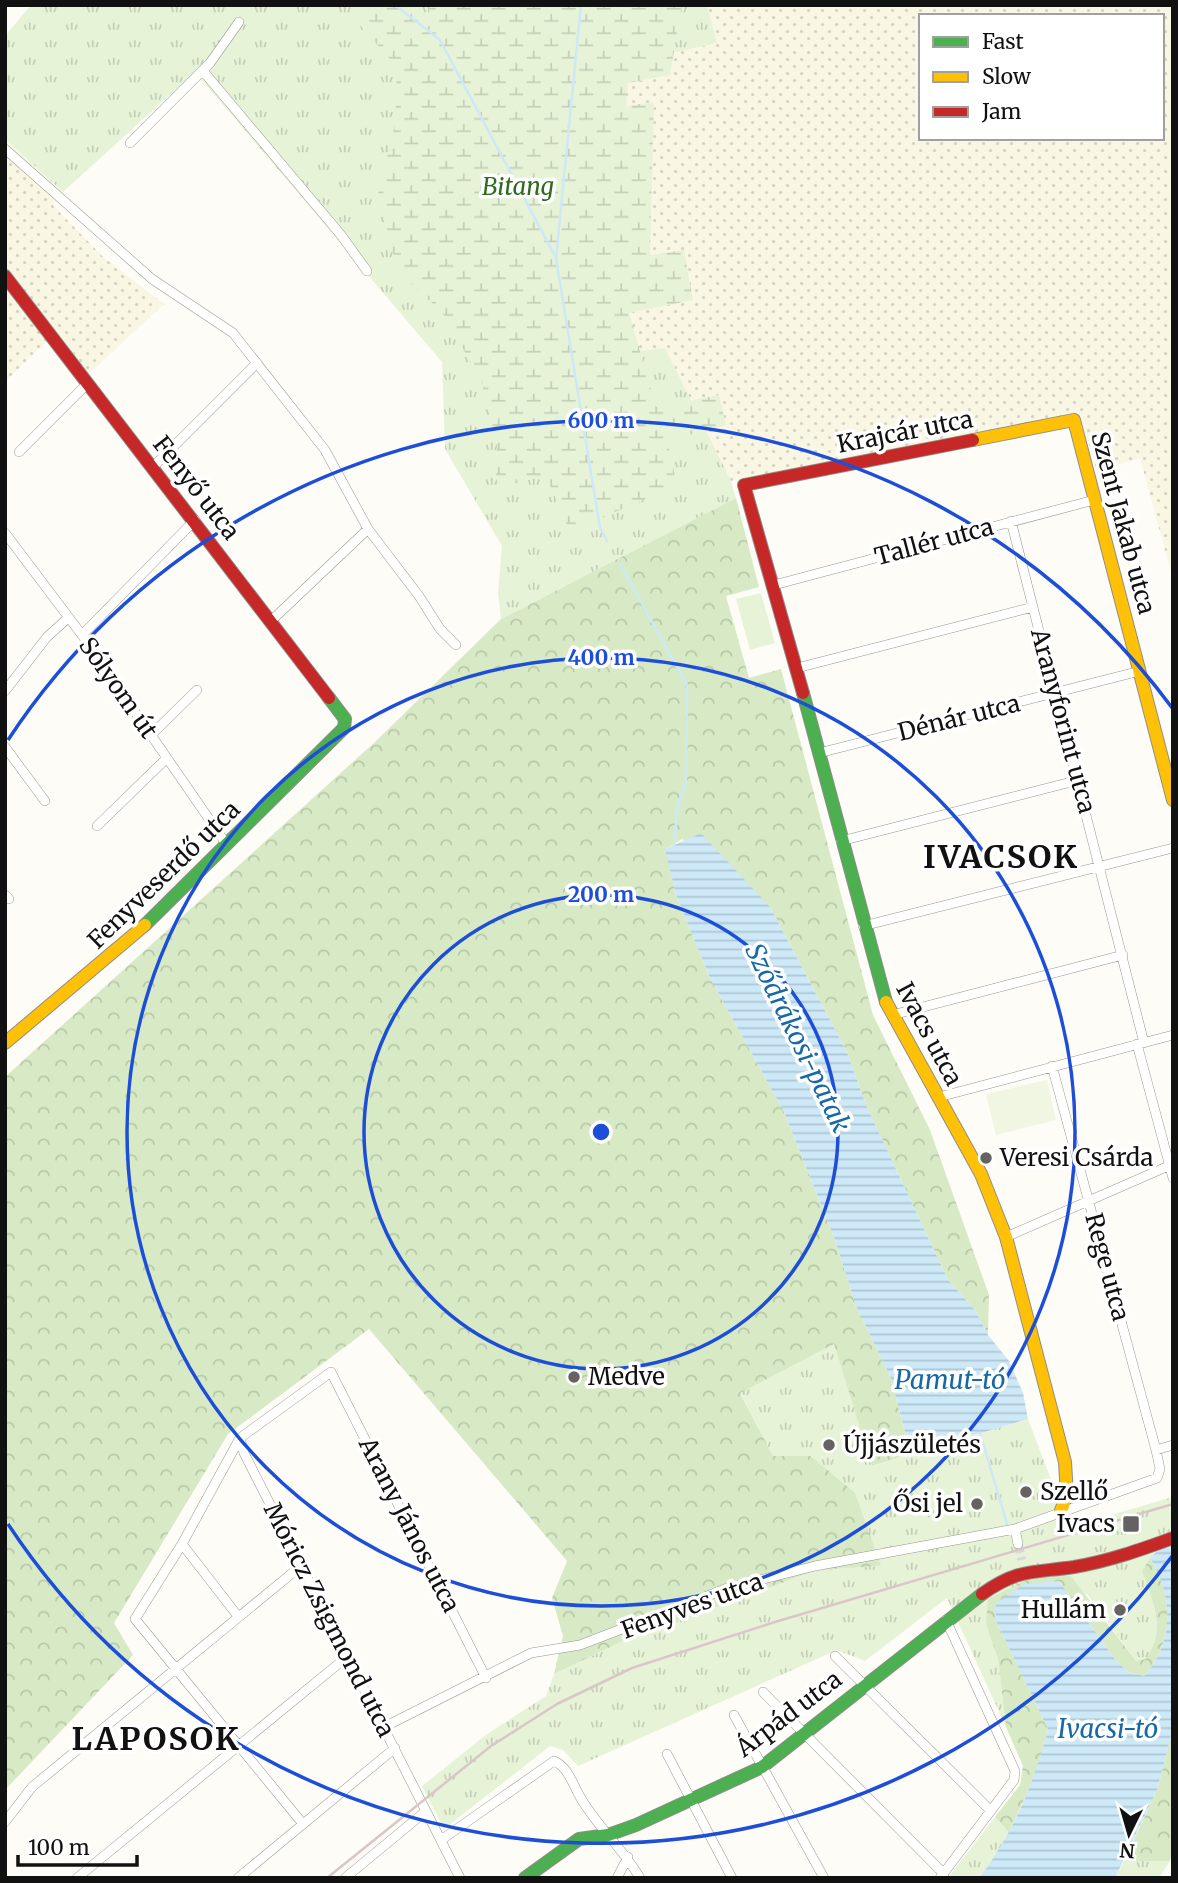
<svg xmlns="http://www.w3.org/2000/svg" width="1178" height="1883" viewBox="0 0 1178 1883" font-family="Merriweather,serif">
<defs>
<pattern id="farmland-dots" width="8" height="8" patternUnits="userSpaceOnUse" patternTransform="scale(1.75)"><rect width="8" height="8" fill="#f9f7e4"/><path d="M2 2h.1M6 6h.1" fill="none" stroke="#d4d3c3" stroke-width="1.8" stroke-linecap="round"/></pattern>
<pattern id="grass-tufts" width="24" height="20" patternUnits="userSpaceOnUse" patternTransform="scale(1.75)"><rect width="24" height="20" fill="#e7f3d7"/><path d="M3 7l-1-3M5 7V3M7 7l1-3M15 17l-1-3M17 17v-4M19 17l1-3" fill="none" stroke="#c5cfb8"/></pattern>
<pattern id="forest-crowns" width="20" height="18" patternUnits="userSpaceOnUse" patternTransform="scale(1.75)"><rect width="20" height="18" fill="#d8eac5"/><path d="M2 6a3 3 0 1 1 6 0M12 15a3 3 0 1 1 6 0" fill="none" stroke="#b8c8a8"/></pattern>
<pattern id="wetland-marsh" width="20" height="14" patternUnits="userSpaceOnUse" patternTransform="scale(1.75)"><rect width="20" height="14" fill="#e7f3d7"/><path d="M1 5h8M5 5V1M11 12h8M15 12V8" fill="none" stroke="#c5cfb8"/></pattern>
<pattern id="water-rules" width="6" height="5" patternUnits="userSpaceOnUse" patternTransform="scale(1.75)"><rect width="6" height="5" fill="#cde8f7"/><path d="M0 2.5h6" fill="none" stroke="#afc6d3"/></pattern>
</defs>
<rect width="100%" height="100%" fill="#fdfcf7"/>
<path fill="url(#farmland-dots)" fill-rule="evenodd" d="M707,5H1173V580L1140,458L1097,472L1081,416L731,481L665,348L582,359L594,71L717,43ZM921,16H1162V138H921Z
M5,139L63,192L53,205L102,256L164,304L89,374L57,331L5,382Z"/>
<path fill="url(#grass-tufts)" d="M31,5H707L717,43L594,71L582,358L665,348L731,481L736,498L501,619L498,593L502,546L445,449L442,362L195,72L63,192L5,139V36Z
M834,1344L873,1466L1028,1419L1069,1527L1173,1497V1547L1161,1548L1142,1571C1153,1602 1167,1629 1146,1660L1136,1661L1087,1594L986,1624L998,1659L1006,1727L947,1598L865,1661L837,1650L578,1766L563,1750L550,1746L444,1829L422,1786L487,1734L546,1696L554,1674L623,1641L817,1570L881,1566L812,1456H773L740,1392Z
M995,1817L1009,1833L998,1853L979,1878H948Z
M1124,1861H1170L1159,1878H1115Z"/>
<path fill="url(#forest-crowns)" d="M736,498L759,587L726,596L749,678L781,669L873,1015L930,1130L989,1295L988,1335L975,1310L948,1280L866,1105L847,1052L770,907L682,839L666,849L676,895L710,978L784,1112L835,1240L856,1306L890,1376L911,1454L872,1466L834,1344L740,1393L773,1456H811L855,1493L881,1566L817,1570L623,1641L554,1674L563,1636L552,1598L567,1561L369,1329L228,1434L114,1623L133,1655L5,1790V1077L376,741L501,619Z
M1150,1558C1173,1595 1175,1643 1144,1676L1128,1672L1114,1658L1059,1581L996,1603V1621L1048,1729L1036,1773L1009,1833L995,1817L1020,1785L1023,1766L1006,1727L998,1659L986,1624L988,1599L1041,1573L1071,1576L1136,1661L1146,1659C1167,1629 1153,1602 1142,1571Z
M1173,1728V1853L1170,1861H1124L1157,1790Z"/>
<path fill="url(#wetland-marsh)" d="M371,5H416L434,25L427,5H682L670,75L628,83L626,106L654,102L650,255L684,250L693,300L629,313L656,407L719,395L726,425L667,441L677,485L570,532L546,476L499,487L496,477L497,444L481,380L442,312L398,272L378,194L395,125L397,67L357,22Z"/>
<path fill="#e7f3d7" d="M761,593L775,643L750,650L736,599Z"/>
<path fill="#f0f6e1" d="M1047,1080L1056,1120L996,1135L986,1094Z"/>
<path fill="url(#water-rules)" d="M701,833L770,907L847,1052L866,1105L948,1280L975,1310L988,1335L1009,1361L1023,1393L1028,1419L911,1454L890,1376L856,1306L835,1240L784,1112L710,978L676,895L665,849Z
M1173,1547V1728L1157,1790L1115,1878H979C1013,1834 1034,1783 1048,1729L996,1621V1603L1024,1584L1059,1581L1114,1658L1128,1672L1144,1676C1175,1643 1173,1595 1150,1558L1161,1548Z"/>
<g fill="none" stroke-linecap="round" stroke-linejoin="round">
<path stroke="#cde8f7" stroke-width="2.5" d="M395,5L440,40L555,256
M581,5L556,258L600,528L607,541
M620,564L687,685L686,783L678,803L674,846
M980,1433L1008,1527"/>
<path stroke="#dad9d4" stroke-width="9" stroke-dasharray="9 4.5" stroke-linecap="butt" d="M1018,1544L1022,1560"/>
<g stroke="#979795" stroke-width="10">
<path id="street" d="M203,71L341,235L367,271
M130,143L210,63L239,22
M5,149L152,279L233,333L325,450L368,529
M19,452L87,384
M153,467L257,363
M1011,521L1144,1043
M5,533L82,635L227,845
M774,585L1094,500
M272,620L368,529L419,596L440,629L456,645
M82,635L195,520
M797,668L1033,607
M5,691L47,637L68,618
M151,735L197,690
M5,747L45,801
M819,753L1140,671
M97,826L167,758
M841,841L1079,780
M5,895L9,899
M863,926L1173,848
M892,1015L1123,955
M1137,1044L1173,1178
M939,1097L1173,1035
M1006,1237L1173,1164
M240,1438L244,1453L460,1878
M1156,1450L1173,1445
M1015,1529L1018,1544
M182,1544L237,1615
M835,1656L991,1811
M763,1692L944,1874
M734,1715L824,1878
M384,1727L531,1653L580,1645L728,1588L815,1566L1015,1529L1157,1478L1160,1469L1156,1450L1052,1066
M667,1754L732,1878
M5,1822L32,1787L302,1565
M303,1824L135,1619L182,1544L240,1438L331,1372L486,1678
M441,1840L554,1761C567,1766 573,1784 579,1795C596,1826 622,1847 640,1878
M77,1878L348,1656
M238,1878L395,1748
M345,1878L426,1811
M617,1878L628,1857
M940,1878L1014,1780L1015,1771L946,1620"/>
</g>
<g stroke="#8e8d8b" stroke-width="14">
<path id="fast" d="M803,693L886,1002
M145,925L344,728L345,719L329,698
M525,1878L579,1839L608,1835L636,1825L762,1767L982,1594"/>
</g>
<g stroke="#8e8d8b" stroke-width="14">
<path id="slow" d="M973,440L1074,420L1173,800
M886,1002L981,1174L1006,1237L1065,1462L1067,1495L1060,1513
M5,1043L145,925"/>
</g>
<g stroke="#8e8d8b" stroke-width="14">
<path id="jam" d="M5,276L329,698
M803,693L744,485L973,440
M982,1594C1019,1568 1033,1573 1074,1567C1109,1561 1140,1550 1173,1538"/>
</g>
<use href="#street" stroke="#fffffe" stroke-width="9"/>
<use href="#fast" stroke="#4caf50" stroke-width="12"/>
<use href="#slow" stroke="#ffc107" stroke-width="12"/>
<use href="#jam" stroke="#c62828" stroke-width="12"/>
<path stroke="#d9c6c7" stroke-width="2.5" d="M327,1878L491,1746L557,1704L632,1668L775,1622L1173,1504"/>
</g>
<g fill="none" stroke="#1d4ed8" stroke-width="3.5">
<circle cx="601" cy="1132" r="237"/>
<circle cx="601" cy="1132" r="474"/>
<path d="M1173 1555A711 711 0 0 1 8 1524M8 740A711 711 0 0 1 1173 709"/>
</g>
<g fill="#646362" stroke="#fff" stroke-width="2.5">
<circle cx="986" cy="1158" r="7"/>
<circle cx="574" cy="1377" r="7"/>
<circle cx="829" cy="1445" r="7"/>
<circle cx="1026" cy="1492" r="7"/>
<circle cx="977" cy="1504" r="7"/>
<rect x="1122" y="1515" width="18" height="18" rx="3.5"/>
<circle cx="1120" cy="1610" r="7"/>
</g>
<g text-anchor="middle" stroke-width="7" stroke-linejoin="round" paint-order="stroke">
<g font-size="24" font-style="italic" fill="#2f6b1f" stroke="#fff">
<text x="518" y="195">Bitang</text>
</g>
<g font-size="24" fill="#111" stroke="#fff">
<text transform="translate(905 432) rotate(-11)" y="8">Krajcár utca</text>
<text transform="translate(196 488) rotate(52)" y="8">Fenyő utca</text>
<text transform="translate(1123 523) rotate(75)" y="8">Szent Jakab utca</text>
<text transform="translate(934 542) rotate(-15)" y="8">Tallér utca</text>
<text transform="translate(118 688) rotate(55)" y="8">Sólyom út</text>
<text transform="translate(959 718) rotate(-14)" y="8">Dénár utca</text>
<text transform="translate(1063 721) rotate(75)" y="8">Aranyforint utca</text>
<text transform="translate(164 875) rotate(-44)" y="8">Fenyveserdő utca</text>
<text transform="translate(929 1034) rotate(62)" y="8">Ivacs utca</text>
<text transform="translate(1107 1267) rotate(75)" y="8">Rege utca</text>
<text transform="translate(409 1525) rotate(63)" y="8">Arany János utca</text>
<text transform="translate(692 1606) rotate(-20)" y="8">Fenyves utca</text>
<text transform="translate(329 1620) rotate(63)" y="8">Móricz Zsigmond utca</text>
<text transform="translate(789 1714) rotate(-37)" y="8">Árpád utca</text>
</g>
<g font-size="24" fill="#111" stroke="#fff" text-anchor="start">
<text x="1000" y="1166">Veresi Csárda</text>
<text x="588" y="1385">Medve</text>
<text x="843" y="1453">Újjászületés</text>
<text x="1040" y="1500">Szellő</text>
<text x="963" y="1512" text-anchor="end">Ősi jel</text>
<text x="1115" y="1532" text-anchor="end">Ivacs</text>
<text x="1106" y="1618" text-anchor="end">Hullám</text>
</g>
<g font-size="26" font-style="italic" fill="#1768a6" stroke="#fff">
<text transform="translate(798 1038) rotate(64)" y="9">Sződrákosi-patak</text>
<text x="950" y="1389">Pamut-tó</text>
<text x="1108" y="1738">Ivacsi-tó</text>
</g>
<g font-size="32" font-weight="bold" letter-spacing="2" fill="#111" stroke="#fff">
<text x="1001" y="868">IVACSOK</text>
<text x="156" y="1750">LAPOSOK</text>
</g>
</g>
<circle cx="601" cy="1132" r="10" fill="#1d4ed8" stroke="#fff" stroke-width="3.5"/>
<g font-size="21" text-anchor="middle" font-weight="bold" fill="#1d4ed8" stroke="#fff" stroke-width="7" stroke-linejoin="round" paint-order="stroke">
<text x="601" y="428">600 m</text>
<text x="601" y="665">400 m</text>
<text x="601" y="902">200 m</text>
</g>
<rect width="1178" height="1883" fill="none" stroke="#111111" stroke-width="14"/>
<rect x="919" y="14" width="245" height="126" fill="#ffffff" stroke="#a0a0a0" stroke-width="2"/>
<rect x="933" y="37" width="35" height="10" fill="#4caf50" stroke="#a0a0a0" stroke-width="2"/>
<text x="982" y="49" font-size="21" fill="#111111">Fast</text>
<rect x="933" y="72" width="35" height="10" fill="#ffc107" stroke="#a0a0a0" stroke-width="2"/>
<text x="982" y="84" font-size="21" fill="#111111">Slow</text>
<rect x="933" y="107" width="35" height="10" fill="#c62828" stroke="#a0a0a0" stroke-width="2"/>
<text x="982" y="119" font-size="21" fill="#111111">Jam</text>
<g transform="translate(1129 1834) rotate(185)" stroke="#ffffff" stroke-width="5" paint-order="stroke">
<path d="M0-5L12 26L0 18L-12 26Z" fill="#111111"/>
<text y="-10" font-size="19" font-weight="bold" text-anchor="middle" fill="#111111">N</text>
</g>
<path d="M18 1855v10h119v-10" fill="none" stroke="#111111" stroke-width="3.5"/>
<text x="28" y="1855" font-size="21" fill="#111111" stroke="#ffffff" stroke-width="5" paint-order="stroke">100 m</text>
</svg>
